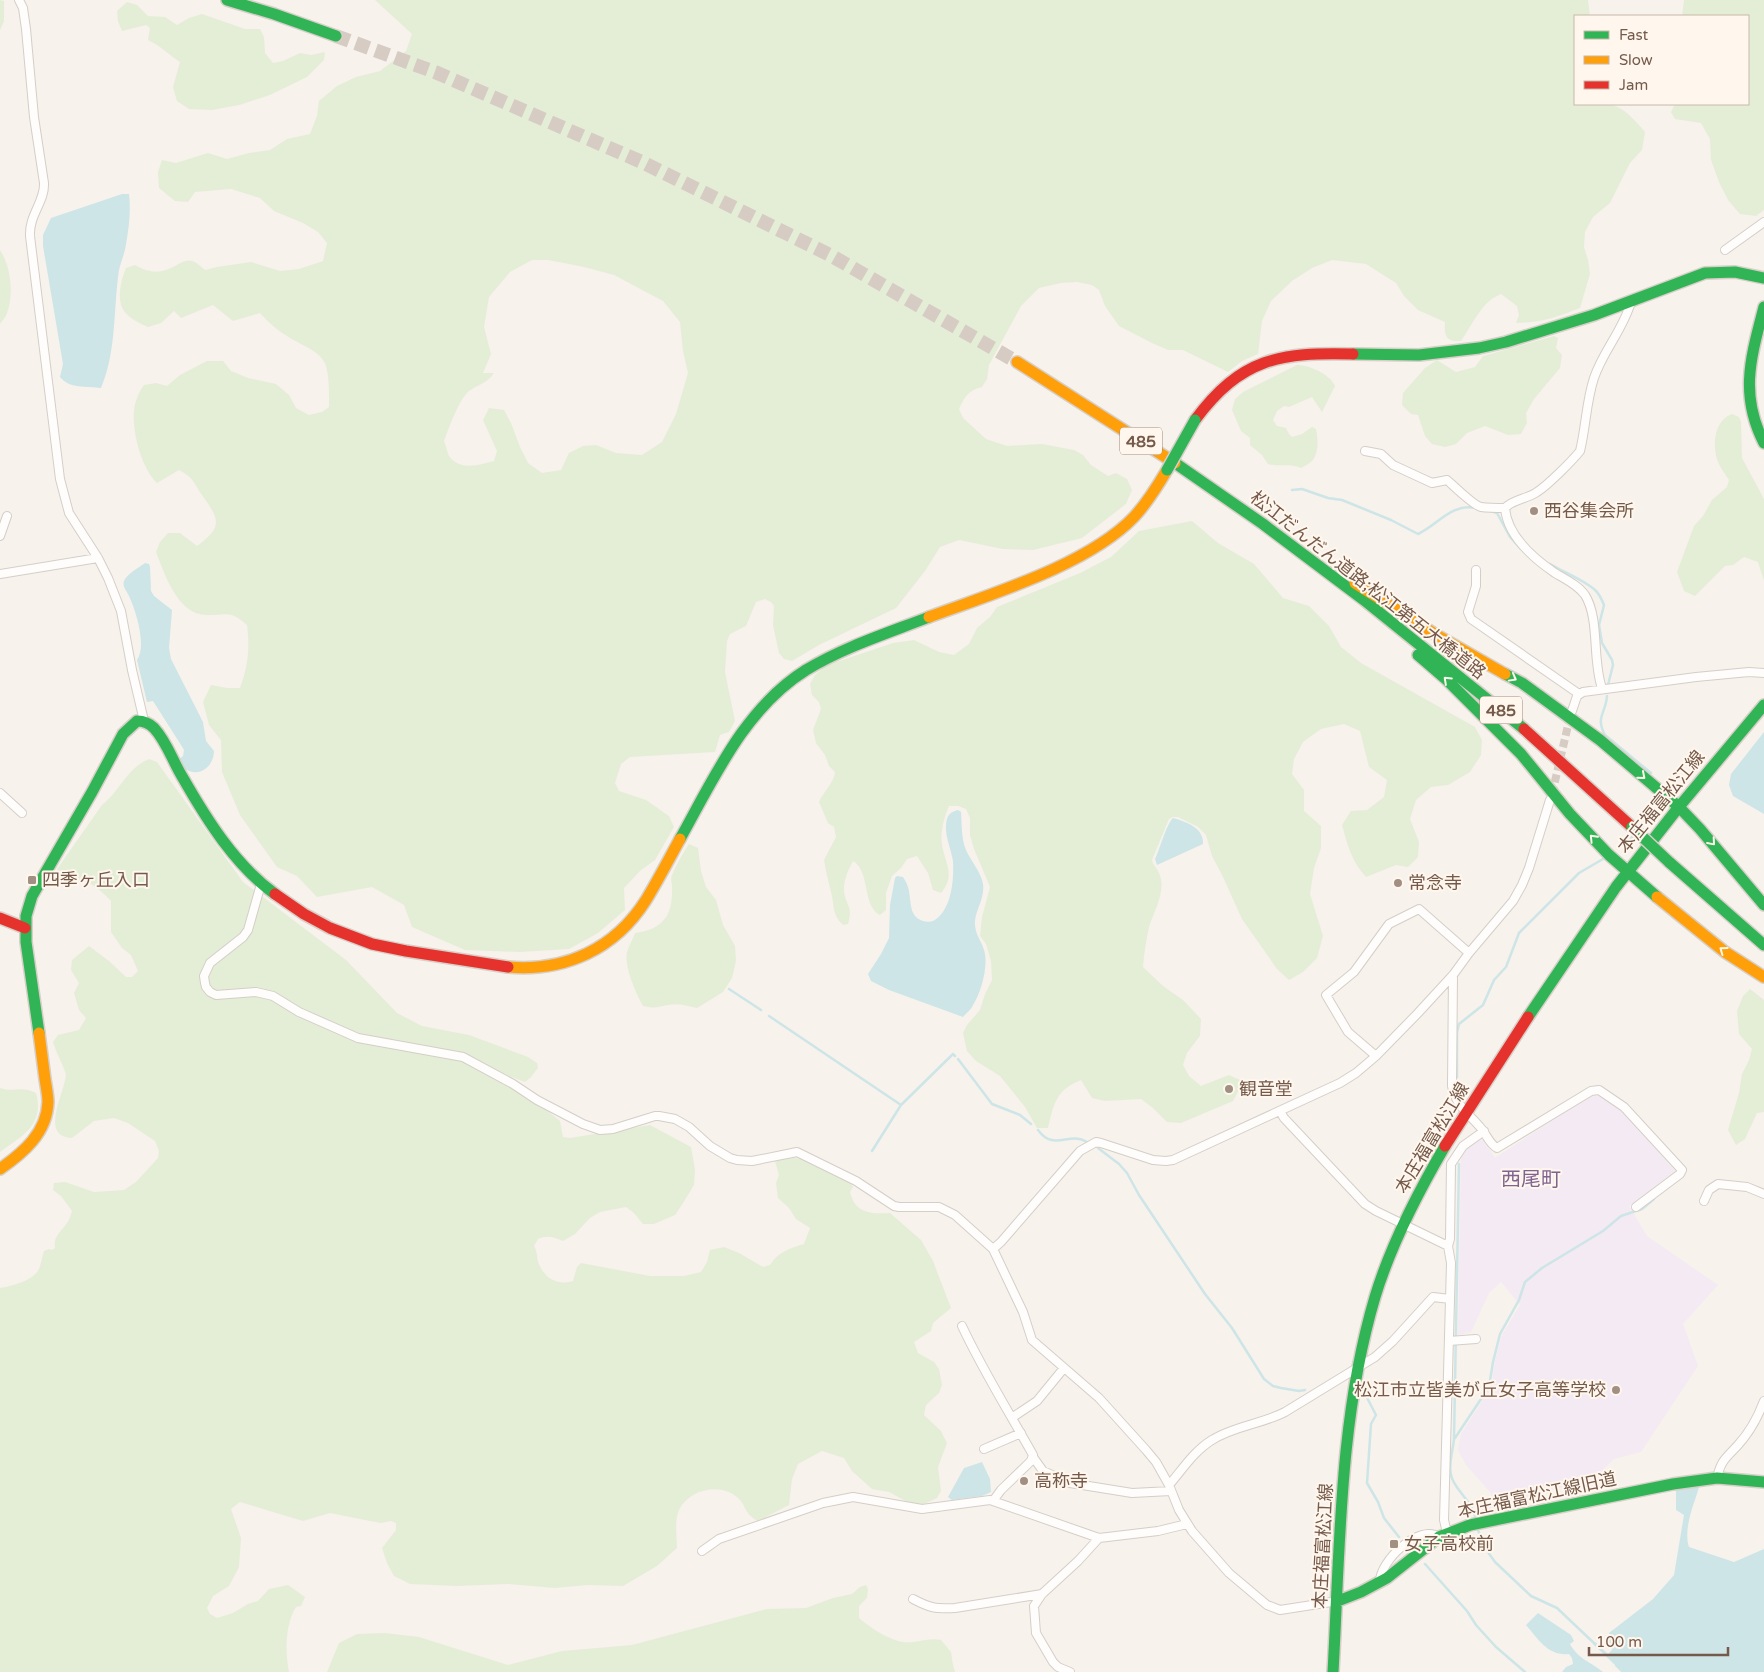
<svg xmlns="http://www.w3.org/2000/svg" width="1764" height="1672" viewBox="0 0 1764 1672" font-family="'Varela Round','Noto Sans JP',sans-serif">
<rect width="100%" height="100%" fill="#f7f2ec"/>
<path fill="#f3eaf3" d="M1590,1096H1598L1621,1110L1675,1171L1629,1206L1647,1236L1718,1285L1683,1324L1698,1366L1641,1452L1614,1459L1584,1488L1572,1489L1558,1487L1548,1490L1538,1499L1517,1508L1483,1514L1481,1506L1492,1504L1491,1493L1466,1465L1458,1450L1461,1434L1491,1387L1495,1360L1502,1335L1520,1305L1501,1282L1489,1293L1471,1332L1458,1335L1461,1154L1466,1145L1481,1137L1495,1158Z"/>
<path fill="#e4eed7" fill-rule="evenodd" d="M0,0L4,1V21L0,30Z
M375,0H1588L1590,16H1575V104C1616,104 1617,100 1645,132L1642,150L1630,163L1610,203L1593,217L1585,232L1584,247L1588,260L1590,274L1580,308C1558,317 1539,323 1516,323L1519,315L1517,306L1501,294C1481,302 1473,324 1461,341C1446,342 1444,336 1445,322L1418,310L1404,296L1396,283L1366,264L1332,260L1312,268L1292,281L1271,301L1262,321L1258,354L1242,361L1228,372L1183,350H1168L1152,343L1119,326L1105,306L1099,290L1092,285L1077,282L1061,283L1039,288L1021,306L989,365L987,379L982,387C969,390 964,397 959,409L963,418L986,439L1007,446L1042,444L1074,450L1083,455L1091,465L1108,476L1116,473L1127,479L1132,490L1126,504L1082,538L1033,550L1003,549L959,540L940,547L925,571L896,608L819,645L792,661L784,659L779,653L773,625L774,606L771,602L765,599L756,602L746,626L730,634L727,641L725,672L735,721L729,732L720,735L715,752L630,757L621,764L615,783L619,791L646,800L669,816L674,827L655,860L640,871L624,888L625,910L598,933L569,949L520,952L465,950L412,927L404,905L372,887L317,897L297,876L277,867L240,815L222,772L221,740L209,725L203,702L211,685L227,688H240C248,667 250,648 247,625C230,610 228,615 208,615C178,616 165,575 156,552L160,542L168,533H180L197,546C224,526 219,519 202,495C193,482 194,478 179,470L157,483C141,467 132,432 134,410C135,401 139,392 144,385L156,383L167,386L180,375L207,361H223L231,371L248,378L276,384L289,395L296,408L309,415L322,412L329,407C329,395 330,369 323,360C317,350 297,343 287,336C277,330 268,322 260,313L233,321L213,305L181,318L174,311L161,323L148,327C139,323 130,319 124,311C116,300 121,280 126,268L135,265C166,284 179,256 192,261C197,262 202,268 205,270L217,267L251,262L280,271L299,269L323,261L327,243L318,232L303,223L274,211L260,198L231,189L195,192L188,202L175,201L159,188L158,172L162,160L176,163L208,153L227,159L249,153L270,150L287,139L310,134L317,116L319,101L337,86L356,77L380,71L406,51L412,34ZM532,260H548L584,267L614,275L663,301L680,322L683,351L688,373L676,414L662,442L642,455L616,453L596,445L583,446L569,453L561,470L542,473L528,463L520,447L511,423L504,410L489,408L483,420L497,451L494,461C480,465 459,471 449,456C447,452 446,445 444,441C449,428 459,399 469,391C479,384 486,384 494,373H483L491,354L484,327L489,297L510,272Z
M1684,0H1764V210L1756,216L1740,214L1728,200L1719,182L1711,160L1710,139L1701,123L1675,119L1671,112L1675,104H1748V16H1682Z
M127,2L137,5L148,16L165,17L177,25L189,18L202,14L245,29H260L264,37L265,53L273,63L283,61L300,53L311,55L325,52L324,60L307,77L270,95L239,105L212,110L189,109L177,101L173,87L180,62C169,55 161,46 148,40L150,28L146,25L122,31L118,21L117,11Z
M0,250C11,266 14,295 7,313C6,317 2,321 0,324Z
M1554,336L1558,338L1556,348L1562,355L1560,368L1534,399L1526,413L1527,423L1521,434L1508,435L1485,426L1467,433L1456,444L1445,447L1432,444L1425,436L1418,415L1411,414L1402,405L1403,393L1425,368L1437,360L1456,372L1475,367L1483,356Z
M1297,365C1309,365 1330,374 1335,386L1322,412L1312,397L1289,407L1284,406L1277,411L1273,420L1277,426L1286,428L1289,434L1292,437L1302,434L1312,427L1316,429C1318,439 1319,453 1312,461C1309,464 1304,466 1301,468C1290,463 1279,467 1268,464L1262,455L1250,445V438L1241,431L1232,410L1235,399L1243,392Z
M1732,414L1739,417L1741,422L1742,458L1764,499V581L1758,562L1744,557L1733,565L1725,566L1695,596L1684,591L1677,572L1694,526L1703,516L1712,500L1727,487L1729,480C1725,474 1719,466 1717,459C1712,443 1715,420 1732,414Z
M1192,521L1218,543L1254,564L1283,598L1309,606L1329,626L1341,647L1361,663L1475,727L1482,740L1481,755L1470,772L1448,785L1431,787L1416,800L1410,819L1419,842L1418,857L1408,867L1396,865L1366,877C1351,860 1348,846 1342,825L1351,811L1367,810L1384,797L1387,780L1369,767L1360,731L1344,724L1321,729L1303,742L1294,759L1292,774L1304,790V811L1321,826V848L1314,868L1310,894L1323,936L1317,958L1303,972L1289,980L1277,969L1242,919L1223,877L1212,856L1206,835L1198,827L1178,817H1173L1169,819L1152,860C1153,865 1157,868 1159,873C1167,890 1154,911 1149,927C1146,941 1144,953 1143,967L1163,986L1183,1000L1201,1019L1200,1036L1187,1053L1183,1065L1189,1076L1201,1086L1229,1075L1240,1080V1088L1233,1101L1181,1123L1167,1122L1153,1108L1141,1099L1105,1101L1092,1098L1081,1080C1056,1090 1054,1103 1048,1128H1037L1025,1107L1000,1076L976,1061L967,1051L963,1033L967,1025L980,1010L985,994L992,980L991,961L986,944L980,936L982,917L990,887L974,849L970,835V818L966,809L958,806H949C944,818 940,832 942,845C945,863 956,876 941,893L933,890L928,873L917,856L907,859L901,868L892,876L886,893V910L880,915C878,914 875,912 874,910C864,898 868,869 853,861C848,870 843,882 844,892C847,908 853,906 848,924L843,925C833,916 834,907 832,896C829,884 826,872 824,860L836,837L834,827L828,823L819,802C823,792 834,783 835,772L829,766L825,755L816,743L813,730L821,709L819,702L812,695L810,684L815,675L827,665L893,643L914,640L939,652L954,655L969,644L977,628L990,617L997,607L1080,573L1111,557L1139,531Z
M149,759L157,762L243,882L346,960L397,1013L422,1026L469,1035L528,1057L537,1063L538,1068L531,1077L525,1082L509,1076H504L560,1121L563,1137L570,1138L650,1125L691,1147L695,1170L694,1185L683,1203L675,1215L654,1224H643L634,1213L626,1207L600,1212L590,1218L575,1234L563,1241C553,1237 547,1235 538,1239L534,1246C537,1251 537,1256 538,1262C544,1278 557,1286 573,1281L577,1267L581,1263L650,1276H684L701,1272L707,1262L710,1250L724,1247L739,1253L763,1267L770,1265C778,1252 790,1248 804,1244L810,1228L796,1219L789,1208L778,1198L776,1183L779,1175L775,1161C781,1159 788,1158 795,1158C811,1159 836,1175 851,1183L853,1187L850,1192C855,1214 872,1214 890,1213L921,1240L933,1261L951,1308L933,1323L931,1331L914,1342L918,1353L934,1362L939,1369L942,1385L939,1393L926,1405L924,1415L941,1431L947,1443L938,1467L941,1491L937,1498L924,1504L913,1505L889,1492L872,1489L852,1471L844,1458L822,1451L798,1464L792,1479L789,1505L758,1521C743,1513 747,1506 738,1498C721,1482 689,1489 679,1510C674,1521 677,1537 677,1548L657,1566L623,1586L588,1585L555,1588L508,1584L457,1586L410,1584L394,1576L387,1563L382,1548L396,1530V1523L391,1521L381,1523L370,1521L330,1513L303,1521L240,1502L231,1509L241,1538L239,1567L229,1586L213,1596L207,1608L210,1614L217,1618L233,1613L248,1604L258,1601L269,1589L288,1585L305,1597L301,1606L296,1607C285,1625 285,1652 289,1672H0V1288C12,1286 37,1280 40,1266C42,1261 42,1256 44,1251L49,1249L52,1250L55,1248C53,1236 61,1232 67,1223C69,1220 71,1215 72,1211L61,1196L53,1190L54,1183L65,1182L94,1192L124,1190L136,1182L158,1158L159,1151L155,1141L128,1123L114,1118L94,1121L72,1138C39,1137 64,1094 66,1075C66,1071 55,1050 53,1042L58,1035L79,1030L86,1018L79,1010L74,993L79,983L71,970L72,960L89,946L109,961L126,977H132L138,971L131,955L122,948L111,932V901C104,894 95,884 84,882C76,880 69,881 60,878L57,869L102,805C120,791 127,768 149,759Z
M689,844L698,848L701,871L706,887L716,900L723,925L735,946L736,961L732,978L723,992L697,1008C687,1006 678,1003 668,1005C655,1007 658,1009 643,1006C636,993 624,967 627,952C629,945 633,939 635,933C664,929 673,915 672,887C672,882 670,879 672,875C676,865 683,853 689,844Z
M1750,989L1764,1000V1112L1757,1113L1745,1139L1736,1145L1728,1130L1739,1093L1742,1074L1749,1060L1752,1049L1739,1034L1737,1011L1743,996Z
M0,1088C15,1093 20,1085 36,1093C45,1125 22,1136 0,1152Z
M866,1585L868,1589L867,1598L859,1606V1618C872,1629 895,1645 913,1642C923,1641 931,1638 941,1640L951,1652L953,1665L955,1672H327L339,1643L357,1634L385,1633L419,1637L508,1665L562,1651L632,1645L767,1609L806,1608L833,1598L852,1594L860,1587Z"/>
<path fill="#cde5e7" d="M122,194H129C131,210 129,228 126,244C125,253 121,261 119,270C113,310 117,350 101,388C87,386 69,389 60,377L63,364L43,246V235L51,218Z
M145,563L149,564L150,567L151,591L154,596L172,610L169,648L171,659L203,722L206,741L214,751C214,764 203,776 189,771C183,769 181,763 179,759L183,756L184,750L181,745L153,701L147,702L137,660C147,646 136,611 129,596C127,591 122,587 124,581C127,574 138,568 145,563Z
M1764,732V814L1733,796L1729,785L1731,774Z
M958,810L961,812C962,824 961,839 966,850C971,861 981,872 983,884C985,898 976,909 975,921C974,933 981,940 984,950C989,965 981,993 973,1005C971,1010 966,1013 963,1017L889,990L871,981L868,974L881,954L889,938L890,905L895,878L897,876L903,877C905,880 907,884 908,887C911,896 909,910 916,917C920,921 928,923 933,921C952,911 954,879 953,861C951,848 943,833 947,819C948,814 953,811 958,810Z
M1173,818C1187,822 1204,828 1203,844L1157,865L1155,859C1160,849 1166,825 1173,818Z
M982,1462L990,1479L991,1492L982,1496L952,1500L948,1497L964,1468Z
M1699,1487C1694,1505 1683,1528 1689,1547L1734,1562L1764,1549V1672H1621L1622,1669L1614,1664L1593,1644L1595,1642L1608,1654L1612,1650L1606,1638L1609,1636V1633L1653,1599L1674,1575L1684,1515L1676,1510V1490Z
M1538,1613L1571,1635L1574,1641L1570,1644C1578,1659 1591,1662 1603,1672H1562L1566,1667L1573,1664L1572,1658L1569,1654C1548,1656 1539,1640 1526,1625Z"/>
<g fill="none" stroke-linecap="round" stroke-linejoin="round">
<path stroke="#cde5e7" stroke-width="2.5" d="M1292,490L1302,489L1328,498L1342,500L1391,520L1418,534C1439,524 1451,503 1476,508
M1491,511L1497,513L1510,537L1521,549
M1550,564C1563,572 1586,581 1596,591C1600,595 1602,600 1604,605L1599,625L1602,643L1612,660L1613,665L1608,685
M1607,696C1606,713 1595,717 1605,735L1651,773
M1640,827L1653,811
M1628,841L1633,836
M729,989L761,1010
M769,1016L901,1105L953,1054L955,1056
M958,1059L992,1104L1020,1115L1031,1124
M1457,1077V1032L1459,1024L1483,1005L1494,980L1506,967L1519,933L1579,873L1603,859
M1038,1130C1054,1152 1069,1131 1087,1142
M1098,1148L1119,1164L1127,1173L1139,1195L1205,1294L1232,1328L1264,1379L1273,1386L1281,1388L1299,1391L1305,1390
M872,1151L901,1105
M1459,1164L1454,1439C1453,1451 1448,1464 1451,1475C1454,1490 1471,1499 1475,1516
M1363,1390L1376,1415L1371,1424L1367,1483L1378,1502L1384,1518L1399,1537
M1455,1438L1489,1387L1493,1362L1500,1334L1519,1300L1525,1282L1542,1268L1603,1231L1621,1216L1642,1209L1654,1199
M1478,1530L1485,1548L1495,1562L1531,1596L1557,1608L1596,1645
M1425,1564L1467,1611L1476,1625L1496,1647L1525,1672
M1616,1665L1623,1672"/>
<path stroke="#d6ccc4" stroke-width="8" stroke-dasharray="8 4" stroke-linecap="butt" d="M1552,794L1570,717"/>
<path stroke="#d6ccc4" stroke-width="14" stroke-dasharray="14 7" stroke-linecap="butt" d="M336,36L435,72L644,163L830,255L1017,362"/>
<g stroke="#d4cec7" stroke-width="10">
<path id="street" d="M19,0L23,8L26,29L34,117L44,183C45,202 29,214 30,236L60,479L69,513L98,558L108,578L121,611L132,670L144,721
M1725,250L1764,222
M1365,451L1381,454L1393,465L1432,483L1447,480C1454,486 1474,506 1481,507C1489,508 1497,508 1505,508
M0,536L7,516
M1476,570V586L1468,612L1471,619L1579,694
M0,574L98,558
M1602,688C1592,661 1600,619 1585,595C1578,585 1565,579 1555,573C1533,558 1507,535 1505,508C1513,499 1527,499 1537,492C1548,485 1572,461 1580,451C1586,427 1586,402 1594,378C1603,351 1623,330 1631,302
M1572,711L1577,696L1583,692L1696,677L1749,672L1764,673
M0,793L22,813
M261,884L248,930L243,937L210,963L204,976L205,983L206,987L210,992L216,995L256,992L273,996L299,1012L358,1038L463,1057L513,1084L537,1100L583,1124L600,1130L613,1129L655,1116H659L675,1119L689,1127L710,1146L730,1158L737,1160L752,1161L797,1152L856,1181L894,1206L899,1207H939L955,1215L993,1249L1023,1312L1032,1340L1099,1398L1146,1450L1156,1462L1169,1485L1179,1510L1192,1531L1229,1573L1267,1605L1280,1610L1338,1601
M1453,975L1452,1086C1456,1106 1468,1113 1480,1127C1486,1133 1489,1144 1497,1148L1591,1091L1599,1090L1624,1107L1682,1170L1680,1174L1636,1207
M1376,1056L1348,1032L1326,995L1354,972L1389,924L1419,909L1469,953
M1280,1111L1284,1118L1365,1204L1376,1211L1448,1246L1451,1263L1444,1520L1447,1533
M1704,1201L1709,1190L1718,1184L1747,1187L1764,1194
M1448,1246L1450,1239L1451,1164L1463,1146L1484,1131
M993,1249L1001,1242L1080,1151L1096,1142L1101,1143L1153,1160L1166,1161L1173,1160L1340,1083L1356,1073L1376,1056L1418,1013L1453,975L1469,953L1513,901L1522,885L1529,868L1550,800
M962,1326C983,1371 1009,1412 1033,1455L1031,1461L1001,1490L993,1501
M1449,1341L1476,1339
M1013,1417L1037,1401L1064,1368
M984,1449L1021,1433
M1033,1457L1043,1471L1070,1483L1132,1493L1171,1491
M1717,1478C1721,1460 1726,1458 1738,1445C1750,1432 1758,1417 1764,1401
M1169,1485C1182,1470 1194,1451 1212,1440C1234,1426 1262,1424 1285,1412L1375,1357L1393,1341L1433,1297L1450,1299
M702,1551L719,1539L823,1503L853,1497L922,1509L990,1500L1099,1538L1158,1531L1187,1524
M1380,1582C1379,1562 1419,1523 1439,1537
M913,1599C930,1608 935,1609 955,1608L1042,1594
M1070,1672L1058,1667L1053,1662L1036,1633L1034,1606L1042,1594L1078,1561L1099,1538"/>
</g>
<g stroke="#d7cfc8" stroke-width="14">
<path id="fast" d="M227,0L274,14L336,36
M1764,307C1751,357 1739,394 1764,443
M1353,354L1419,355L1479,348L1506,342L1594,315L1705,273L1735,272L1764,278
M1175,463L1263,524L1364,600L1524,729
M1418,655L1447,680L1521,754L1570,814L1609,855L1657,897
M1505,674L1522,683L1600,740L1679,807L1700,829L1764,905
M680,839C714,778 745,708 806,670C844,647 888,633 929,617
M1669,862L1764,945
M1528,1017L1616,887L1678,808L1764,705
M39,1033L26,942V916L32,896L92,792L123,734L137,721C144,721 149,723 154,728C167,742 173,762 183,778C207,820 235,865 275,894
M1338,1601L1361,1592L1387,1578L1439,1537L1470,1525L1673,1484L1717,1478L1764,1482
M1333,1672C1340,1547 1339,1418 1375,1297C1391,1244 1417,1194 1445,1146"/>
</g>
<g stroke="#d7cfc8" stroke-width="14">
<path id="slow" d="M1017,362L1175,463
M1355,583L1433,633L1505,674
M929,617C991,594 1088,565 1134,517C1147,503 1157,487 1167,470
M1657,897L1725,952L1764,977
M508,967C565,972 615,949 646,900C658,880 669,859 680,839
M0,1169C23,1153 47,1133 48,1102C48,1095 46,1086 45,1079C43,1064 41,1048 39,1033"/>
</g>
<g stroke="#d7cfc8" stroke-width="14">
<path id="jam" d="M1195,420C1241,358 1280,352 1353,354
M1524,729L1632,827
M275,894L304,914L330,928L372,944L406,951L508,967
M0,918L25,928
M1445,1146L1528,1017"/>
</g>
<use href="#street" stroke="#fefdfc" stroke-width="8"/>
<use href="#fast" stroke="#30b455" stroke-width="11"/>
<use href="#slow" stroke="#ff9f0a" stroke-width="11"/>
<use href="#jam" stroke="#e5322d" stroke-width="11"/>
<g stroke="#d7cfc8" stroke-width="14" stroke-linecap="butt">
<path id="fast-bridge" d="M1167,470L1195,420
M1632,827L1669,862"/>
</g>
<use href="#fast-bridge" stroke="#30b455" stroke-width="11"/>
</g>
<defs><path id="oneway-chevron" d="M-2-3.5L2.5 0L-2 3.5" fill="none" stroke-width="1.6" stroke-linecap="round" stroke-linejoin="round" transform="scale(1.25)"/></defs>
<g stroke="#fff7ed">
<use href="#oneway-chevron" transform="translate(1513 678) rotate(29)"/>
<use href="#oneway-chevron" transform="translate(1447 680) rotate(-137)"/>
<use href="#oneway-chevron" transform="translate(1642 776) rotate(41)"/>
<use href="#oneway-chevron" transform="translate(1593 838) rotate(-134)"/>
<use href="#oneway-chevron" transform="translate(1712 842) rotate(49)"/>
<use href="#oneway-chevron" transform="translate(1723 950) rotate(-144)"/>
</g>
<g fill="#a28f83" stroke="#fff7ed" stroke-width="2">
<circle cx="1534" cy="511" r="5"/>
<rect x="27" y="875" width="10" height="10" rx="2.5"/>
<circle cx="1398" cy="883" r="5"/>
<circle cx="1229" cy="1089" r="5"/>
<circle cx="1616" cy="1390" r="5"/>
<circle cx="1024" cy="1481" r="5"/>
<rect x="1389" y="1539" width="10" height="10" rx="2.5"/>
</g>
<g text-anchor="middle" stroke-width="4" stroke-linejoin="round" paint-order="stroke">
<g fill="#fff7ed" stroke="#9e897c" stroke-width="1">
<rect x="1120" y="427.5" width="42" height="27" rx="4"/>
<rect x="1480" y="696.5" width="42" height="27" rx="4"/>
</g>
<g font-size="16" font-weight="bold" fill="#755a4b">
<text x="1141" y="447">485</text>
<text x="1501" y="716">485</text>
</g>
<g font-size="18" fill="#755a4b" stroke="#fff7ed" text-anchor="start">
<text x="1544" y="517">西谷集会所</text>
<text x="42" y="886">四季ヶ丘入口</text>
<text x="1408" y="889">常念寺</text>
<text x="1239" y="1095">観音堂</text>
<text x="1606" y="1396" text-anchor="end">松江市立皆美が丘女子高等学校</text>
<text x="1034" y="1487">高称寺</text>
<text x="1404" y="1550">女子高校前</text>
</g>
<g font-size="18" fill="#755a4b" stroke="#fff7ed">
<text transform="translate(1368 585) rotate(38)" y="6">松江だんだん道路;松江第五大橋道路</text>
<text transform="translate(1661 802) rotate(-51)" y="6">本庄福富松江線</text>
<text transform="translate(1432 1138) rotate(-59)" y="6">本庄福富松江線</text>
<text transform="translate(1537 1495) rotate(-12)" y="6">本庄福富松江線旧道</text>
<text transform="translate(1323 1546) rotate(-87)" y="6">本庄福富松江線</text>
</g>
<g font-size="20" fill="#816391" stroke="#fff7ed">
<text x="1531" y="1186">西尾町</text>
</g>
</g>
<rect x="1574" y="15" width="175" height="90" fill="#fff7ed" stroke="#c8b8ac"/>
<rect x="1584" y="31" width="25" height="8" fill="#30b455" stroke="#c8b8ac"/>
<text x="1619" y="40" font-size="15" fill="#755a4b">Fast</text>
<rect x="1584" y="56" width="25" height="8" fill="#ff9f0a" stroke="#c8b8ac"/>
<text x="1619" y="65" font-size="15" fill="#755a4b">Slow</text>
<rect x="1584" y="81" width="25" height="8" fill="#e5322d" stroke="#c8b8ac"/>
<text x="1619" y="90" font-size="15" fill="#755a4b">Jam</text>
<path d="M1589 1647v8h139v-8" fill="none" stroke="#755a4b" stroke-width="2.5"/>
<text x="1596" y="1647" font-size="15" fill="#755a4b" stroke="#fff7ed" stroke-width="4" paint-order="stroke">100 m</text>
</svg>
